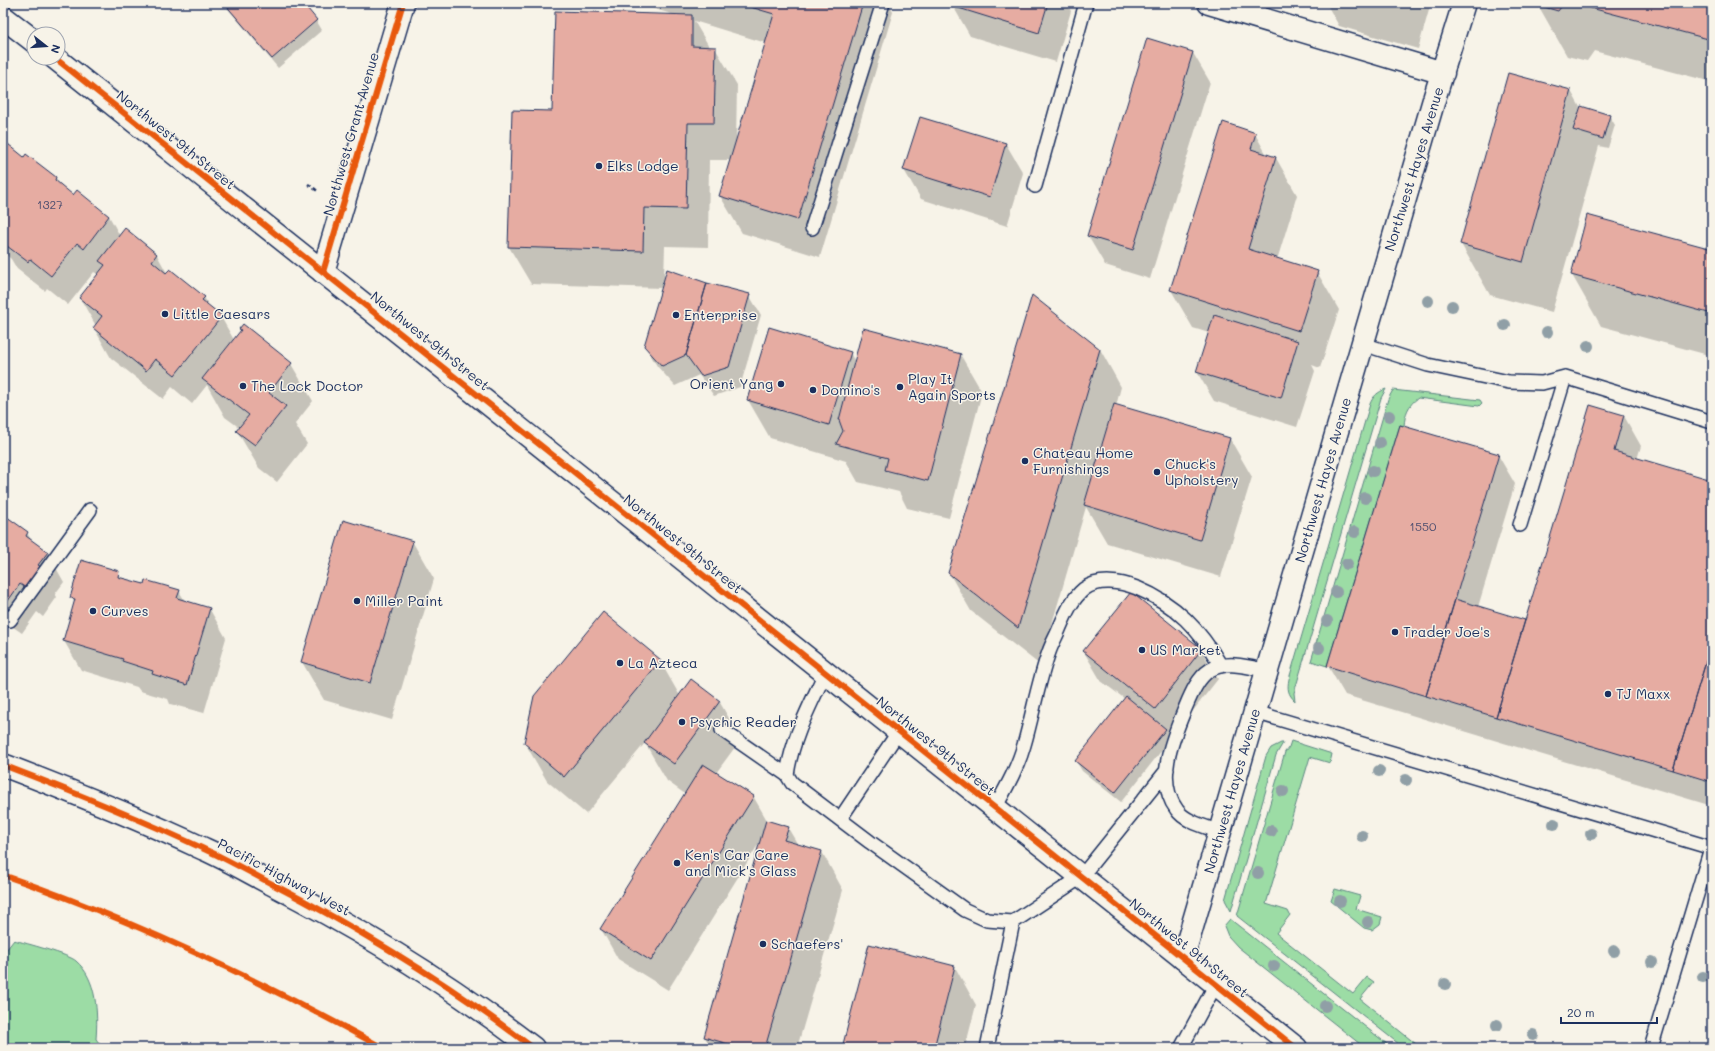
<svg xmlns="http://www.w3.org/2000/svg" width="1715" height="1051" viewBox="0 0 1715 1051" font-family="Mali,sans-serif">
<rect width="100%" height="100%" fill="#f7f3e8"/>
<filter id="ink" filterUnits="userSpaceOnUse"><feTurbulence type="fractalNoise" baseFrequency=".025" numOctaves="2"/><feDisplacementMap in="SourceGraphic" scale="8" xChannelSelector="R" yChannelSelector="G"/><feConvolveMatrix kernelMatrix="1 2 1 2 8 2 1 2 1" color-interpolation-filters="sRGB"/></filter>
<g filter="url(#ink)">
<path fill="#9cdca5" stroke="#5c8682" d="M1386,389L1381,398L1294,693L1295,701C1288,694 1287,689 1289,679L1370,404C1373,396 1378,392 1386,389Z
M1393,390L1480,400L1482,403L1479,406L1418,398C1408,405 1405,414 1404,426L1400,425L1327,666L1311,661L1388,399Z
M1291,741L1332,754L1330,763L1310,757L1266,904L1288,911L1290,915L1276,933L1353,994L1367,977L1374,982L1360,999L1421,1048H1404L1237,916L1285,752L1289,747Z
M1281,743H1283L1276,755L1231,911L1225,900L1266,756L1271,748Z
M1335,889L1360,896L1356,909L1382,917L1380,924L1372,930L1364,928L1331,901Z
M1230,919L1392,1048H1365L1238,947L1228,936L1224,926Z
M14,940C25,943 70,955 76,961C97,979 98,1013 96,1039L103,1048H3V954Z"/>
<path fill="#0003" fill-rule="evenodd" d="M223,3H301L316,20L322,30L278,68Z
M635,3H888L893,12L820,257L742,233L720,196L731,160H709L708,247L665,246L664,279L707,284L749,295L761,315L740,387L714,396L699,375L675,386L657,366L645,346L662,288L531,284L509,247L553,112L675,15ZM694,21L766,43L736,142L737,85L715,48H710Z
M954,3H1066L1071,11L1056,62L970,36L953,6Z
M1326,3H1431L1418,49L1339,26Z
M1539,3H1712V82L1594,51L1587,61L1567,56L1538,5Z
M1193,53L1210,82L1150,279L1105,265L1088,236Z
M1508,74L1571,91L1581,109L1609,115L1615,125L1608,148L1599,146L1552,312L1490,295L1461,244Z
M920,118L1006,144L1023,173L1007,226L921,199L904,170Z
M1255,134L1267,155L1276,158L1297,195L1277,260L1317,272L1339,310L1320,368L1312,365L1315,371L1297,427L1214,401L1197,372L1209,333L1193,328L1171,290Z
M3,135L12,149L24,158L56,178L60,185L74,196L109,216L120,236L125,230L157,255L167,273L204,297L210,308L221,317L234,340L241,332L240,330L243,326L291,364L313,401L295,424L307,444L277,482L259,468L237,431L240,428L225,417L207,385L192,404L172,387L163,399L111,358L94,328L96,326L80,298L99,275L94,272L68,305L47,288L45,291L17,269L11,259L3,252Z
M1588,216L1712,250V356L1601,326L1572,275Z
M1100,349L1121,387L1116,406L1230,439L1252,477L1221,577L1107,543L1086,507L1040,665L971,611L949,573Z
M850,353L855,362L960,354L982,392L949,518L907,508L899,492L858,482L846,461L770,438L748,400Z
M1590,406L1624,416L1641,446L1637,459L1712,481V806L1345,695L1328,666L1498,455L1515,484L1478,607L1526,621Z
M3,516L27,533L32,541L47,552L64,582L55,594L57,597L43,617L37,612L22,633L3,620Z
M412,541L434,579L392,720L324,700L302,662Z
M118,572L122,579L144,586L179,591L185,601L209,608L226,638L204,713L170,704L168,699L140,691L137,687L81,670L64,641L75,603L71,597Z
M1201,650L1218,679L1121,802L1082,771L1076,761L1125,699L1101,681L1084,652Z
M660,661L680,696L719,701L741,739L716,773L753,796L768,822L788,828L798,845L822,852L843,890L797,1048H711L705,1037L761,840L668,990L618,959L601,929L685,794L667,781L645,743L586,814L547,781L525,743Z
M955,967L976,1005L965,1048H843Z"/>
<path fill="#e6aca2" stroke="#1b2f5e" d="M224,3H303L317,20L272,59Z
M737,3H863L798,220L719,196L774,14Z
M953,3H1048L1039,33L952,6Z
M1538,3H1564L1558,11L1537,5Z
M1572,3H1712V40Z
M555,11L692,15V46L716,47L714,123H688L686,209L644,208L643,251L508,247L512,110L552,111Z
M1147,38L1193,52L1133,250L1087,236Z
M1508,73L1571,90L1523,262L1460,244Z
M1581,106L1610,115L1603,139L1573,130Z
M920,117L1006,143L990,197L903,170Z
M1223,122L1256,133L1251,149L1276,157L1248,249L1318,271L1299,331L1170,290Z
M3,140L24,157L26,154L56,177L55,180L73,195L77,190L109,216L84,249L77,243L51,276L30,259L28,262L3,243Z
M1587,215L1712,249V314L1571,275Z
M125,228L157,254L152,261L166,273L170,269L205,297L202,300L222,316L175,375L155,359L146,371L93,328L102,316L79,298L105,265L99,261Z
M667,269L707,283L686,355L662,366L644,346Z
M707,283L750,294L729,367L701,376L686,355Z
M1032,295L1100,349L1018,628L948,573Z
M1214,315L1298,341L1281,398L1196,372Z
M243,324L292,363L269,393L286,406L255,445L236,431L249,415L202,379L241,330L239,329Z
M769,327L851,352L829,425L747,400Z
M863,328L961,354L928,481L885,470L888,458L836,444L843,431L839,420Z
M1114,404L1230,438L1200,540L1084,505Z
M1590,405L1624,415L1614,451L1712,480V642L1673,770L1496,717Z
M1400,425L1499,454L1426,696L1327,666Z
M3,514L28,532L26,536L48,552L38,565L41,567L26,588L20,584L5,605L3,603Z
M343,520L413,541L370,683L301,662Z
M81,560L119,571L118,577L144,584L145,580L180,590L177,598L210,608L187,685L152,674L153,671L122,661L123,659L63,641L75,599L70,598Z
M1131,592L1202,649L1155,709L1083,651Z
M1455,599L1525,620L1496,717L1426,696Z
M603,612L661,660L564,777L524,743L534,696Z
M1712,642V782L1673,770Z
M691,679L720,701L674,764L644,743Z
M1126,696L1166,729L1115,793L1075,761Z
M703,764L754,796L651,961L600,929Z
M766,820L789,827L784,840L822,851L765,1048H742L704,1037Z
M869,944L955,966L934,1048H842Z"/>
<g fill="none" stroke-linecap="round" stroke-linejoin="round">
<g stroke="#1b2f5e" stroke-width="16">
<path id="service" d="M1035,186L1086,3
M812,228L883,3
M1363,344L1428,365L1509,382L1542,383L1565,377L1712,422
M1520,525L1565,377
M3,615L10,620L90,510
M825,673C810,706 792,738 787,775L792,783L870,842L965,910L987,920L1013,922L1081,877L1167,770
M1255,712L1712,848
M722,730L787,775
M995,808C1006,788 1018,767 1024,745C1033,714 1038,682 1049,652C1052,643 1057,635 1060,627C1066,613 1072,599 1084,589C1099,578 1121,582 1137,588C1176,604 1200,630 1221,666
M840,819L899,731
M1220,832C1207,827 1185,822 1177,810C1155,781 1172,740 1184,711C1190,697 1197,678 1210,670C1228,660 1249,667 1267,671
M987,1048L1013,922
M1181,1048L1216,984
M1651,1048L1711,848"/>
</g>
<g stroke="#1b2f5e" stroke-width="25">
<path id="minor" d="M1209,3L1443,73
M1183,958L1435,96L1464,3"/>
</g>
<g stroke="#1b2f5e" stroke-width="25">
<path id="secondary" d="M323,272L403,3"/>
</g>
<g stroke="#1b2f5e" stroke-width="25">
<path id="primary" d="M3,17L34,41
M55,58L1296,1048"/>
</g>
<g stroke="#1b2f5e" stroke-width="25">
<path id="trunk" d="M3,765C71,791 138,818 204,849C227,859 249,872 272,884C363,931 451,985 533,1048"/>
</g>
<path stroke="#1b2f5e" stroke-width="2.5" stroke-dasharray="4 3" stroke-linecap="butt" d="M308,184L319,192"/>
<use href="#service" stroke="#f7f3e8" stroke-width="13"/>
<use href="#minor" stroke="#f7f3e8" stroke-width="22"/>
<use href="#secondary" stroke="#f7f3e8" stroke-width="22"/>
<use href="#primary" stroke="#f7f3e8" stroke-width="22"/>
<use href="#trunk" stroke="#f7f3e8" stroke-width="22"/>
<g stroke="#f7f3e8" stroke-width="8">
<path id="cycleway" d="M55,58L1296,1048
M323,272L403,3
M3,765C71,791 138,818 204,849C227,859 249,872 272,884C363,931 451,985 533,1048
M3,875C135,920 261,981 383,1048"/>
</g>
<use href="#cycleway" stroke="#e8590c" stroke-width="6"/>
</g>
<g fill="#909fa6">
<circle cx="1428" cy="301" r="6"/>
<circle cx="1452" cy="306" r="6"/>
<circle cx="1505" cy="325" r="6"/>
<circle cx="1547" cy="332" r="6"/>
<circle cx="1588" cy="346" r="6"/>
<circle cx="1389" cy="416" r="6"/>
<circle cx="1380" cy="443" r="6"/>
<circle cx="1373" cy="471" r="6"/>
<circle cx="1365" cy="498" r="6"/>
<circle cx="1355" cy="532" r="6"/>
<circle cx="1347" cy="564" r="6"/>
<circle cx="1336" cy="592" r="6"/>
<circle cx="1327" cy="621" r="6"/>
<circle cx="1319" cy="648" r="6"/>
<circle cx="1379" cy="771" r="6"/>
<circle cx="1406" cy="780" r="6"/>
<circle cx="1283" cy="791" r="6"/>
<circle cx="1554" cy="824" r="6"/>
<circle cx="1271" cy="831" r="6"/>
<circle cx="1591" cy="834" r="6"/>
<circle cx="1362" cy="836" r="6"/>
<circle cx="1258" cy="873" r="6"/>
<circle cx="1340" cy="901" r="6"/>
<circle cx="1368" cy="922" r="6"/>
<circle cx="1614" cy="951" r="6"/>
<circle cx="1652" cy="962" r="6"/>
<circle cx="1274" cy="966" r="6"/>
<circle cx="1703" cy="977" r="6"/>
<circle cx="1445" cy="984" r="6"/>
<circle cx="1325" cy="1006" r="6"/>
<circle cx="1497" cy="1025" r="6"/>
<circle cx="1533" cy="1035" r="6"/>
</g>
</g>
<g fill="#1b2f5e" stroke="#f7f3e8" stroke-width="1.5">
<circle cx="599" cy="166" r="4"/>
<circle cx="165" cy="314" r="4"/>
<circle cx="676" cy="315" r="4"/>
<circle cx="781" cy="384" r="4"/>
<circle cx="243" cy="386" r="4"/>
<circle cx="900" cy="387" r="4"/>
<circle cx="813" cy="390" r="4"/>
<circle cx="1025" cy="461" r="4"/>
<circle cx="1157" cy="472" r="4"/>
<circle cx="357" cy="601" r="4"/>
<circle cx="93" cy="611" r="4"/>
<circle cx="1395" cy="632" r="4"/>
<circle cx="1142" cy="650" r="4"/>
<circle cx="620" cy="663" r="4"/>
<circle cx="1608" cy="694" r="4"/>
<circle cx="682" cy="722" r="4"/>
<circle cx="677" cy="863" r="4"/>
<circle cx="763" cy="944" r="4"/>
</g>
<g text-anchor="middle" stroke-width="3" stroke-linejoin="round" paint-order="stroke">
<g font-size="12" fill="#4e4e6f">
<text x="50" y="209">1327</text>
<text x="1423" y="531">1550</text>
</g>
<g font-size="14" fill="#1b2f5e" stroke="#f7f3e8">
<text transform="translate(351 134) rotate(-74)" y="5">Northwest Grant Avenue</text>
<text transform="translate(176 140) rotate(39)" y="5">Northwest 9th Street</text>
<text transform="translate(1414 169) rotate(-73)" y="5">Northwest Hayes Avenue</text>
<text transform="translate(430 341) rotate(39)" y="5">Northwest 9th Street</text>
<text transform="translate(1323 480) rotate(-74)" y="5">Northwest Hayes Avenue</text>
<text transform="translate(683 544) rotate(39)" y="5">Northwest 9th Street</text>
<text transform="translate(936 746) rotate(39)" y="5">Northwest 9th Street</text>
<text transform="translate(1232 791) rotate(-74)" y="5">Northwest Hayes Avenue</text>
<text transform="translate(284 877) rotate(28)" y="5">Pacific Highway West</text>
<text transform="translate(1189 948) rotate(39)" y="5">Northwest 9th Street</text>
</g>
<g font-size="14" fill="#1b2f5e" stroke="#f7f3e8" text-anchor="start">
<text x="607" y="171">Elks Lodge</text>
<text x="173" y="319">Little Caesars</text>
<text x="684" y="320">Enterprise</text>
<text x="908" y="384">Play It<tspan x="908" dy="16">Again Sports</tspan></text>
<text x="773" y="389" text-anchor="end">Orient Yang</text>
<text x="251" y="391">The Lock Doctor</text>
<text x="821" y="395">Domino's</text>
<text x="1033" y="458">Chateau Home<tspan x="1033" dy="16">Furnishings</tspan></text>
<text x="1165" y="469">Chuck's<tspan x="1165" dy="16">Upholstery</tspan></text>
<text x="365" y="606">Miller Paint</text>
<text x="101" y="616">Curves</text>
<text x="1403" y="637">Trader Joe's</text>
<text x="1150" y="655">US Market</text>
<text x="628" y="668">La Azteca</text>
<text x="1616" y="699">TJ Maxx</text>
<text x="690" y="727">Psychic Reader</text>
<text x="685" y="860">Ken's Car Care<tspan x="685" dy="16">and Mick's Glass</tspan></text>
<text x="771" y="949">Schaefers'</text>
</g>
</g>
<rect width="1715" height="1051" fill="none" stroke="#f7f3e8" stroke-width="16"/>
<rect x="8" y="8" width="1699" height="1035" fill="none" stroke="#1b2f5e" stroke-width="1.5" filter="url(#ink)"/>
<g transform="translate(46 46) rotate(107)"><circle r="19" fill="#f7f3e8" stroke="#9fa5b1"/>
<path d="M0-3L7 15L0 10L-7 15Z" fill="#1b2f5e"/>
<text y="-6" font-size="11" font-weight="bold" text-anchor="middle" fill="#1b2f5e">N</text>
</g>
<path d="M1561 1017v6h96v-6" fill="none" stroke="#1b2f5e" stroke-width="2"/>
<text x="1567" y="1017" font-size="12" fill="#1b2f5e" stroke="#f7f3e8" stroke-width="3" paint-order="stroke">20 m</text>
</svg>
